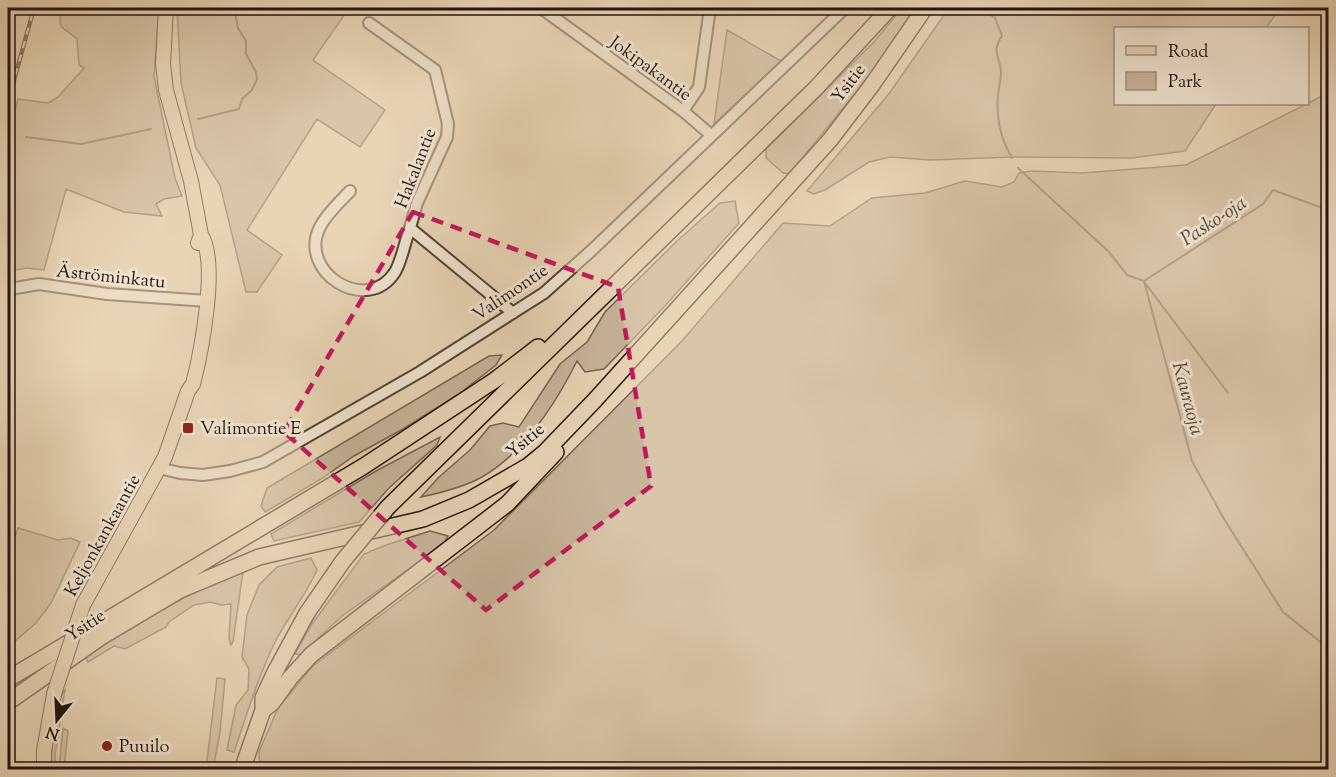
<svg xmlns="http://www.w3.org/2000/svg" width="1336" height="777" viewBox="0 0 1336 777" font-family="'Sorts Mill Goudy',serif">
<rect width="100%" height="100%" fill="#e8d5b6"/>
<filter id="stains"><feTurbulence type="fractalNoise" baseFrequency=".00333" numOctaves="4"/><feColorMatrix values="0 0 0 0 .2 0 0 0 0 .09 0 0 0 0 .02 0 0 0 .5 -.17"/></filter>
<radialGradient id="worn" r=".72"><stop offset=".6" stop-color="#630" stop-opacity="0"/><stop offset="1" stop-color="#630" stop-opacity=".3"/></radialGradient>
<path fill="#c7b499" stroke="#766452" stroke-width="1.5" d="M62,8H159L154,77L175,178L182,196L164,199L156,204L162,216L124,212L66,189L44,270L27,268L8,271V137L18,99L48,103L58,97L84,68L79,65L77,39C63,26 56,31 62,8Z
M177,8H349L313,60L385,110L360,147L317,119L247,230L282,255L257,292H246L220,185L196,148L181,83Z
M902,8H916L867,79L789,174L783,173L766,158V149L874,42Z
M949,8H1280L1266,28H1116V104H1216L1185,151L1132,158L1013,157L930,160L890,157L869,162L825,190L814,194L807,191L888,95Z
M727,30L781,61L714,124Z
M1328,93V769H260L259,752L278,708L313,666L494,530L682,341L783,223L830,226L872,198L925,193L965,181L1002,187L1014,182L1019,173L1032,171L1082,173L1186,165Z
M735,201L739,223L663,308L604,369L585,372L577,361C555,405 525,452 482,477C464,487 440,493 421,497L438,478L470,450L490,426L503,423L519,427L560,364L587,342L605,312L677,241L720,203Z
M502,355L496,365L459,394L403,429L354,456L321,479L265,512L261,506L267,488L489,356Z
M440,437L437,445L389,488L359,522L274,541L271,534L376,471Z
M18,528L58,540L71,538L80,542L51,603L36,623L8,647V590L10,584L14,539Z
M430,531L448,536L443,545L342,616L300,655L295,654L312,624L364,554L386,545Z
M311,558L317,570C306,594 290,615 277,638C259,674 247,714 234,752L227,750L236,705L248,690L249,669L242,657L247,615L259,585L277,567Z
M243,571L233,642L231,645L229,638L231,604L222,605L210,602L194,605L169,622L166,627L125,649L114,646L88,662L85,656C136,623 187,593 243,571Z
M217,678L225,679L220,733L213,769H206Z
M65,690L55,755V769L51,770C52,751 53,704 65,690Z
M63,728L68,731L64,769H59Z"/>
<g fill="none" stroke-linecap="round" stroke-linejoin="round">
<path stroke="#71604f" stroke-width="2" d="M981,8L995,18L1002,36C991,53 1000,55 1001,72C1001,79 999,87 998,95C996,118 1000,138 1012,158
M198,119L239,109L242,99L252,90L257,79L256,72L246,54V41L238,28L234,8
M26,137L81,144L151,129
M1018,168L1108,251L1127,275L1144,281
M1144,281L1192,461L1224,519L1283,612L1328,648
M1144,281L1263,204L1273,190L1328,210
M1145,283L1228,393"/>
<g stroke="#554436" stroke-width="14">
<path id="minor" d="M541,8L683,111L711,135
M369,23L435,70L448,124L447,137L417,203L410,228L513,313
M683,111L699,87L710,8
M350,191C339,203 327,213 320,227C297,272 367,316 395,272C402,260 405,241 410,228
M10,289L39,284L107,294L208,301
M159,468L180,473L203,475L230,471L263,462L420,372L544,293L591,251L845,8"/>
</g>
<g stroke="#24130c" stroke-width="16">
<path id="major" d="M166,8L163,64L166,90L191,181L201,235L198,243
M83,605L165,457L188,391L193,384C201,353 219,262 201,235
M44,770V751L54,694"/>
</g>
<g stroke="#24130c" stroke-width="18">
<path id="highway" d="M388,507L816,88L890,8
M8,679L364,466L495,380L538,347
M8,702L101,637L180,590L259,557L423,519L469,500L528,466L545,452L595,400L830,140L872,85L925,8
M263,710L272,703L290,678L311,655L507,504L556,452
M242,770L263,710V698L275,672L307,613L343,561"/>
</g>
<use href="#minor" stroke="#f0e4d0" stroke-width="10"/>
<use href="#major" stroke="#e8d5b6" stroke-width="14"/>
<use href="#highway" stroke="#e8d5b6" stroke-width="15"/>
<g stroke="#24130c" stroke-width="4.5">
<path id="rail" d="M8,102L34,8"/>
</g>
<use href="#rail" stroke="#f0e4d0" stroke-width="2" stroke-dasharray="7" stroke-linecap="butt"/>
<g stroke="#24130c" stroke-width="16" stroke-linecap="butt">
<path id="major-bridge" d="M54,694L83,605"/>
</g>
<g stroke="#24130c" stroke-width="18" stroke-linecap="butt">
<path id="highway-bridge" d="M343,561L388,507"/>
</g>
<use href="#major-bridge" stroke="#e8d5b6" stroke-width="14"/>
<use href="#highway-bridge" stroke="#e8d5b6" stroke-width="15"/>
</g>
<path d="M0 0H1336V777H0ZM413,212L618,287L651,486L486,610L284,432Z" fill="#e8d5b6" fill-opacity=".55" fill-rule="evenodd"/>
<path fill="none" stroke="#c2185b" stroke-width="4.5" stroke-dasharray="12 8" stroke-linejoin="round" d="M413,212L618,287L651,486L486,610L284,432Z"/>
<g fill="#8f2418" stroke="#f0e4d0" stroke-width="2">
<rect x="182" y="422" width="12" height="12" rx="3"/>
<circle cx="107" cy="746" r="6"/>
</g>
<g text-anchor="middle" stroke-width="6" stroke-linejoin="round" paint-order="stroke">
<g font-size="18" fill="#24130c" stroke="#f0e4d0">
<text transform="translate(651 68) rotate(36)" y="6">Jokipakantie</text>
<text transform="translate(848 83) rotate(-53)" y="6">Ysitie</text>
<text transform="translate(415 168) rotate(-69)" y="6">Hakalantie</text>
<text transform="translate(111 276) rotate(6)" y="6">Äströminkatu</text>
<text transform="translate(510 292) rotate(-34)" y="6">Valimontie</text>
<text transform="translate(525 440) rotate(-40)" y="6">Ysitie</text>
<text transform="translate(102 535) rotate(-61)" y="6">Keljonkankaantie</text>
<text transform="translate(85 625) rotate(-33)" y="6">Ysitie</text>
</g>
<g font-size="18" fill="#24130c" stroke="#f0e4d0" text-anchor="start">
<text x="200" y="434">Valimontie E</text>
<text x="119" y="752">Puuilo</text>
</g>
<g font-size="20" font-style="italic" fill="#584639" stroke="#f0e4d0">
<text transform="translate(1213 220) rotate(-33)" y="7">Pasko-oja</text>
<text transform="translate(1189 398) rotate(75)" y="7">Kauraoja</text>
</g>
</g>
<rect width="1336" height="777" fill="none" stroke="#e8d5b6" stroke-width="30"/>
<rect x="9" y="9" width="1318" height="759" fill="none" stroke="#24130c" stroke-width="3"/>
<rect x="15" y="15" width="1306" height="747" fill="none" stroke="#24130c" stroke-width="1.5"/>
<rect x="1114" y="27" width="195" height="78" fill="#f0e4d0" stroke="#9e9082" stroke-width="1.5"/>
<rect x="1126" y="46" width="30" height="9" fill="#e8d5b6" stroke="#9e9082" stroke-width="1.5"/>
<text x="1168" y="57" font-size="18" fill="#24130c">Road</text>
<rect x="1126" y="72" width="30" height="18" fill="#c7b499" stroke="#9e9082" stroke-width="1.5"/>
<text x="1168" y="87" font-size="18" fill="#24130c">Park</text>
<g transform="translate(57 720) rotate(198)" stroke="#f0e4d0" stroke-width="4.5" paint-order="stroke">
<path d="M0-4.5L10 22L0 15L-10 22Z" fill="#24130c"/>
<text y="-9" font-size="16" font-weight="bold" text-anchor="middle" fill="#24130c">N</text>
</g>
<rect width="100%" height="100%" filter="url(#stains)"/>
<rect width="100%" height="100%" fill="url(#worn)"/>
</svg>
